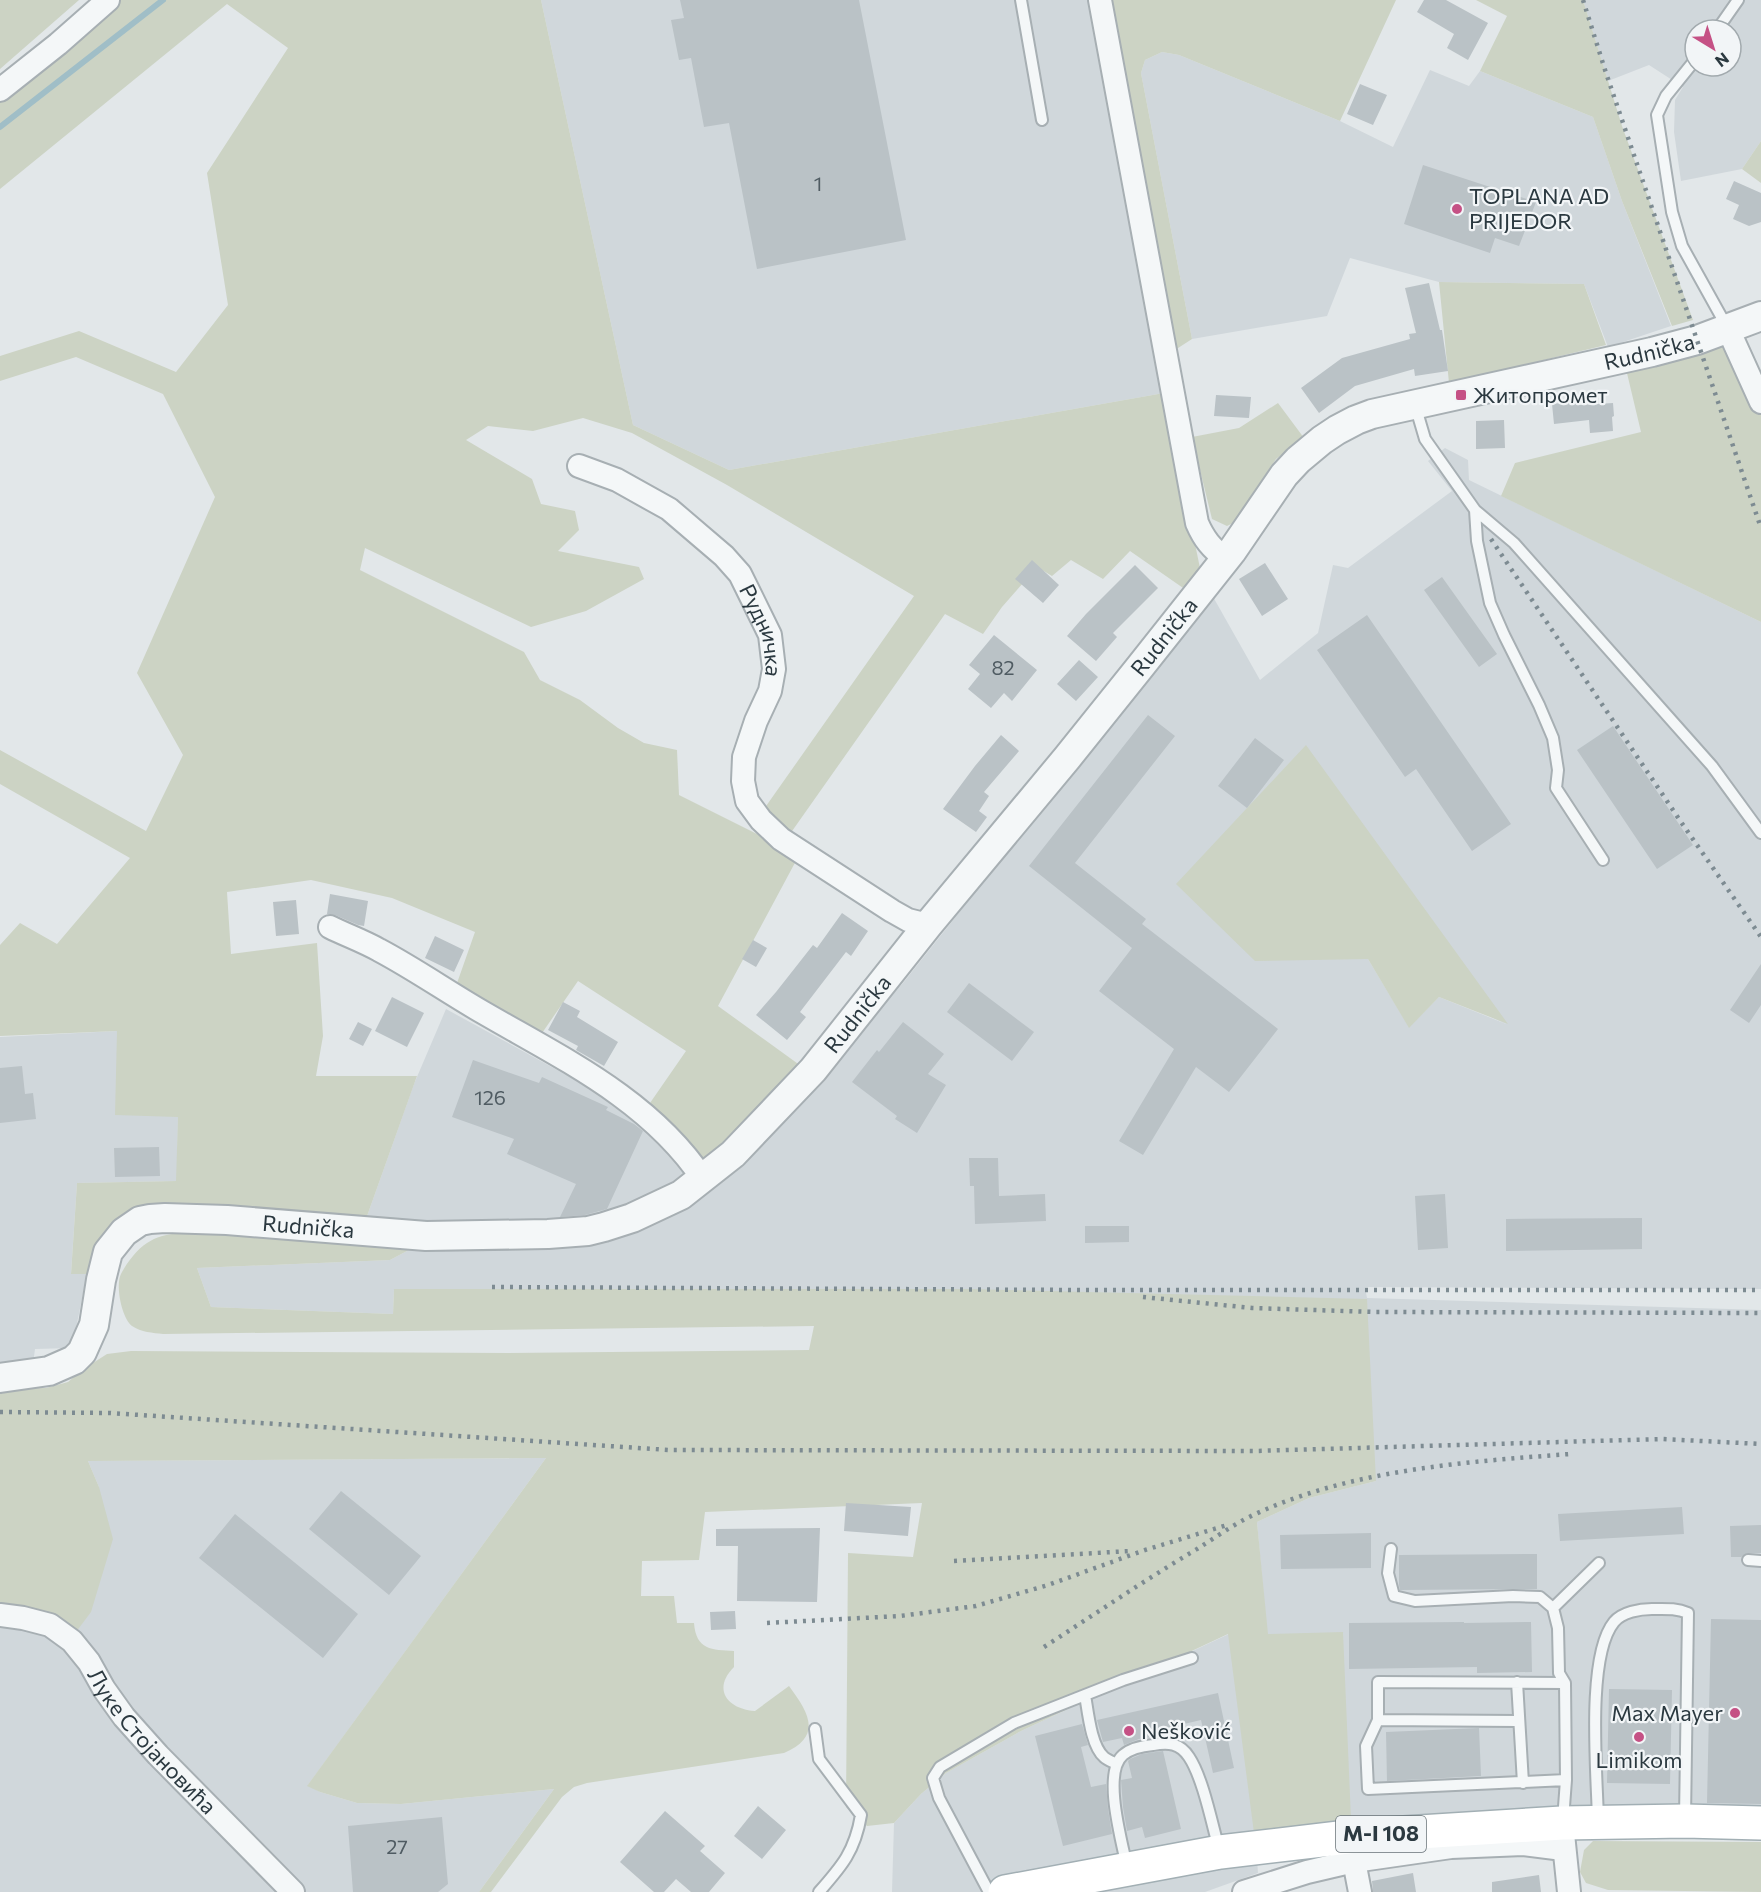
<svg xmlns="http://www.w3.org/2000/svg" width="1761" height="1892" viewBox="0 0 1761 1892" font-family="Commissioner,sans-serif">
<rect width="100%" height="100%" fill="#e2e7e9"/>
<path fill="#d0d7db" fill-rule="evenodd" d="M541,0H1090L1164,393L729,470L633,425Z
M1583,0H1761V141L1742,169L1681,181L1674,132L1675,100L1683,87L1649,65L1608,81ZM1695,30H1731V66H1695Z
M1162,52L1179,55L1340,121L1393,147L1430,70L1469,86L1480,71L1593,117L1622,201L1671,326L1608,347L1584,284L1439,282L1350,258L1327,316L1192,339L1141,73L1145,60Z
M1445,448L1468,460L1469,480L1761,622V1289L1365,1287L1367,1298L1761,1310V1807L1551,1810L1351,1819L1255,1832L1258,1873L1205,1892H892L894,1823L921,1794L946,1773L1021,1731L1229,1634H1267L1257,1522L1309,1498L1376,1481L970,1289H394L393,1314L211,1307L197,1268L390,1260L424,1242L508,1247L695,1196L776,1131L829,1066L903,983L1212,595L1260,680L1318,633L1333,565L1348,568L1452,491L1428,461ZM1368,959L1506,1024L1439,997L1409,1027Z
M446,1009L641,1116L691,1174L639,1203L585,1220L473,1222L366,1219L414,1084Z
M117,1031L178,1116L177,1181L77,1183L71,1273L87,1274L72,1348L35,1349L33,1364L0,1366V1037Z
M546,1458L308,1785L320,1792L357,1803L401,1804L554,1789L479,1892H0V1625L99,1487L88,1461Z"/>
<path fill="#ccd3c4" d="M0,0H79L0,69Z
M107,0H541L633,425L729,470L1164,393L1201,573L1186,590L1130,551L1103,579L1071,560L1052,576L1037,567L1002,607L983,634L945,614L790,834L764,809L914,596L727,485L632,433L583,418L533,431L488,426L466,440L532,479L541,504L575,511L579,530L558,551L639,567L644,579L586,611L531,627L365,548L360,570L524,652L540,680L580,700L618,728L644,743L677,750L679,795L781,846L797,859L718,1006L801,1066L737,1137L691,1174L641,1116L686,1051L578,981L540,1036L456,986L475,932L392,898L311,880L227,892L231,954L317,943L323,1036L316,1076H417L366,1219H123L105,1231L96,1247L87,1274H71L77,1183L176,1181L178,1117L115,1115L117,1031L0,1036V945L20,923L57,944L130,858L0,784V750L146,831L183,755L137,673L215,497L163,394L76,357L0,381V356L79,331L176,372L228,305L207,173L288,48L227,4L0,189V88Z
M1111,0H1396L1340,121L1179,55L1162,52L1145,60L1141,73L1192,339L1175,350Z
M1476,0H1583L1622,126L1693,320L1672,326L1622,201L1593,117L1480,71L1507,16Z
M1761,141V183L1742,169Z
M1439,282L1584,284L1606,345L1449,383Z
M1716,340L1743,372L1761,413V622L1501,496L1515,463L1641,432L1626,369Z
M1278,403L1304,438L1276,459L1251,496L1237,521L1227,526L1212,519L1192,437L1239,428Z
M1306,745L1508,1024L1439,997L1409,1028L1368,959L1255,961L1176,884Z
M210,1232L424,1242L390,1260L197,1268L211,1307L393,1314L394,1289H970L1367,1299L1376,1481L1309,1498L1257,1522L1268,1634L1343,1632L1351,1819L1254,1833L1228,1634L1021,1731L946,1773L921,1794L894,1823L867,1826L846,1807L848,1553L913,1557L922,1503L705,1512L699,1560L642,1561L641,1596H674L677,1623H694C696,1650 712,1650 734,1651V1667C712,1689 727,1709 755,1711L789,1686C809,1713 823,1736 784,1753L587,1783L574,1787L562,1797L491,1892H479L554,1789L401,1804L357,1803L320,1792L307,1786L546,1458L88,1461L99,1487L113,1539L91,1612L76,1632L0,1606V1389L46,1388L68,1382L82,1370L107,1354L131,1351L508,1353L809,1350L814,1326L163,1334C153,1333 141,1332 132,1326C122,1318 115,1286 121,1274C126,1264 137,1249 147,1243C165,1231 189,1233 210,1232Z
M1593,1841L1761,1842V1892L1608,1890L1586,1883L1580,1872L1584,1850Z"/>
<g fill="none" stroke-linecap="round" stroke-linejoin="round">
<path stroke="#a0bec7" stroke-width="6" d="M0,127L163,0"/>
</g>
<path fill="#bac2c6" d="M680,0H859L906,240L757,269L729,123L704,127L691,58L679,60L671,20L684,18Z
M1424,0H1446L1488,23L1468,60L1447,48L1454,34L1417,12Z
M1360,84L1387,95L1373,125L1347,114Z
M1423,165L1536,202L1519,246L1495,238L1490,253L1404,224Z
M1734,181L1761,193V222L1749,226L1733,219L1739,205L1726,199Z
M1429,283L1440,330H1442L1448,371L1415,376L1414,369L1355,386L1319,413L1301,388L1342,358L1410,339L1409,334L1416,333L1405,288Z
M1216,395L1251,397L1249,418L1214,416Z
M1580,401V405L1613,403L1614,416L1612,417L1613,431L1590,433L1589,420L1554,424L1552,404Z
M1504,420L1505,448L1476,449V421Z
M1032,560L1059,585L1043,603L1015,579Z
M1265,563L1288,599L1262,616L1239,579Z
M1135,565L1158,588L1113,633L1117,637L1096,661L1067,636L1086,614Z
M1442,577L1497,654L1479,667L1424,590Z
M1367,615L1511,824L1472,851L1416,769L1405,777L1317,650Z
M994,635L1037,670L1012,701L1004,693L991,708L968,689L980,674L969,665Z
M1079,660L1098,677L1076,701L1057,684Z
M1148,715L1175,736L1075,863L1146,919L1142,924L1278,1029L1229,1092L1196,1067L1143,1155L1119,1141L1174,1049L1099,991L1132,948L1029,866Z
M1613,726L1693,845L1657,869L1577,750Z
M1001,735L1019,751L984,792L989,796L979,811L987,817L976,832L943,809L975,766Z
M1255,738L1284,760L1247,808L1218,786Z
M330,894L368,901L364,926L358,925L335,915L327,914Z
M296,900L299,934L276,936L273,902Z
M842,913L868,931L851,956L846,952L800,1012L806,1017L787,1040L756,1015L776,992L813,945L817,948Z
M435,936L464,950L454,972L425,958Z
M753,940L767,948L756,967L742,959Z
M1761,964V1005L1749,1023L1730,1010Z
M969,983L1034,1032L1012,1061L947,1012Z
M392,997L424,1013L407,1047L375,1031Z
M563,1002L580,1011L577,1017L618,1042L604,1066L576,1050L578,1046L548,1030Z
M358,1022L372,1029L363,1046L349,1039Z
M903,1022L944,1054L928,1074L946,1085L917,1133L895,1119L897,1116L852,1082L877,1050L879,1052Z
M473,1060L539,1083L542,1077L608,1107L606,1110L634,1124L643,1131L607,1209L585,1215L560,1217L576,1184L507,1154L514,1139L452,1117Z
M22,1066L25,1094L33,1093L36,1119L0,1123V1068Z
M159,1147L160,1176L115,1177L114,1148Z
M969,1158H998L999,1196L1045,1194L1046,1221L975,1224L974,1186H970Z
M1445,1194L1448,1248L1418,1250L1415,1196Z
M1642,1218V1249L1506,1251V1219Z
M1085,1226H1129V1242L1085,1243Z
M341,1491L421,1556L389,1595L309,1529Z
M846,1503L911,1507L908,1536L844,1531Z
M1682,1507L1684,1534L1560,1541L1558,1514Z
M235,1514L358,1614L323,1658L199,1558Z
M1761,1525V1553H1748L1741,1557H1731L1730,1526Z
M820,1528L817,1602L737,1601L738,1546H716V1529Z
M1371,1533V1568L1281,1569L1280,1535Z
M1537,1554V1589L1400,1590L1399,1585V1555Z
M735,1611L736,1629L711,1630L710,1612Z
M1711,1619L1761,1620V1804L1707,1803Z
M1464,1622V1623L1531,1622L1532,1672L1477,1673V1667L1349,1669V1623Z
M1609,1689L1672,1690L1670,1784L1607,1783Z
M1218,1693L1234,1768L1213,1773L1201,1720L1158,1730L1159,1736L1139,1739L1124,1745L1122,1738L1103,1742L1097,1720Z
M1082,1724L1088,1745L1081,1747L1091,1787L1106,1784L1108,1809L1112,1834L1063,1846L1035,1736Z
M1479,1728L1481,1776L1387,1781L1386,1732Z
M1163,1751L1181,1829L1145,1838L1142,1827L1127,1831L1123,1807L1121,1780L1132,1778L1128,1761L1130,1759L1142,1754Z
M758,1806L786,1830L762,1859L734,1836Z
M665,1811L705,1846L700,1851L725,1873L709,1892H691L676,1879L664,1892H654L620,1862Z
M442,1817L448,1884L438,1892H353L348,1826Z
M1413,1873L1416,1892H1373L1372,1881Z
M1539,1875L1541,1892H1492V1882Z"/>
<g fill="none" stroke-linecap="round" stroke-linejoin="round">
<g stroke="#a7afb3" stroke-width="14">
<path id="service" d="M1021,0L1042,120
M1717,30L1738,0
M1695,60L1666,96L1657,115L1672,212L1682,246L1727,327
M1415,405L1425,439L1475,510L1514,543L1712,766L1761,833
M1475,510L1477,541L1490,603L1504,635L1539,705L1553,738L1558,770L1556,788L1603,860
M1391,1549L1388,1573L1394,1596L1415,1601L1513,1596L1540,1597L1553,1608
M1748,1560L1761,1561
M1517,1682L1523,1783
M1565,1683L1378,1682V1720L1366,1746L1368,1789L1566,1780
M1378,1720L1518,1721
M815,1729L819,1759L861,1815C855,1851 842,1866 819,1892
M1117,1764C1113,1762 1107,1760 1104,1757C1091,1746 1088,1712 1085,1695L1123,1680L1192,1658
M1563,1820L1566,1780L1565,1683L1559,1673L1558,1628L1553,1608L1599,1563
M1598,1820C1597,1774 1586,1656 1614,1622C1622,1612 1640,1609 1652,1609C1665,1609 1676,1608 1688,1613L1685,1818
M1127,1867C1122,1842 1102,1773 1123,1755C1131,1748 1142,1746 1153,1745C1168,1742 1180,1743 1189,1757C1203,1778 1212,1824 1219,1849
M989,1892L939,1798L933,1778L940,1767L1014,1723L1085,1695"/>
</g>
<g stroke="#a7afb3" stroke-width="26">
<g id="minor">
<path d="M1100,0L1197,523C1204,539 1211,548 1226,559"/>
<path d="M0,90L58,44L108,0"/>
<path d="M1728,329L1761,402"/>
<path id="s1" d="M579,466L617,480L669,509L724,556L740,574L770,635L774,669L770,691L756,721L744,757L743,781L747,801L761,820L781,839L892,911L908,920L928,925"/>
<path d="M330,927C346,935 363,941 379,950C415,969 449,993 484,1013C565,1060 650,1100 703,1179"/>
<path id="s2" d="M0,1615L23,1618L50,1625L72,1641L89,1662L104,1689L124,1717L158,1755L293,1892"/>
<path d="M1563,1834L1569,1892"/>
<path d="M1355,1846L1354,1861L1360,1892"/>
<path d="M1244,1892L1307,1872L1354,1861L1451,1847L1523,1844L1563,1849"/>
</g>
</g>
<g stroke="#a7afb3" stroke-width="32">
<g id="tertiary">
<path id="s3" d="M0,1378L49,1371L74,1360L82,1352L94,1325L101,1280L108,1252L124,1232L140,1221L150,1219L165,1218L227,1220L426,1236L548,1234L588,1231L604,1227L632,1218L681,1195L733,1154L813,1070L928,925L1067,758L1140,667L1232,551L1284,475L1298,460L1322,440L1337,430L1356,420L1372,414L1652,352L1697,340L1761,316"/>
</g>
</g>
<g stroke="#a2afb4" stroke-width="36">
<path id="primary" d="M1005,1892L1220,1852L1356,1836L1562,1823L1685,1821L1761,1823"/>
</g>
<use href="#service" stroke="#f4f7f8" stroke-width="10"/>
<use href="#minor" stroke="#f4f7f8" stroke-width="22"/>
<use href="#tertiary" stroke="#f4f7f8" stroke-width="28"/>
<use href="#primary" stroke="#fff" stroke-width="33"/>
<path stroke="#7d8b92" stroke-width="4.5" stroke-dasharray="3 6" stroke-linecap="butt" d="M1583,0L1606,73L1761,528
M1491,539L1681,822L1761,937
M492,1287L1078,1290H1761
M1143,1297L1252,1308L1375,1312L1761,1313
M0,1412L110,1413L669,1450L1255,1451L1662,1439L1761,1444
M954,1561L1131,1551
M767,1623L900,1616L976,1606L1048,1585L1145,1550L1227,1525
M1044,1647C1095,1614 1145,1580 1197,1549C1213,1539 1230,1527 1247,1518C1345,1470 1463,1462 1570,1454"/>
</g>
<g fill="#c55185" stroke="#f2f5f7" stroke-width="2">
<circle cx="1457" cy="209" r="6"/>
<rect x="1455" y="389" width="12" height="12" rx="3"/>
<circle cx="1735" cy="1713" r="6"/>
<circle cx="1129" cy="1731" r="6"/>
<circle cx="1639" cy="1737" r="6"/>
</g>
<g text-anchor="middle" stroke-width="4.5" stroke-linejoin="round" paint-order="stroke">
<g font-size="20" fill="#4f5b62">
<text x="818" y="191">1</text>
<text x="1003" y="675">82</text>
<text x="490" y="1105">126</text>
<text x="397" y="1854">27</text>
</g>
<rect fill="#f2f5f7" stroke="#677177" stroke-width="1.5" x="1336" y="1816" width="90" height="36" rx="4.5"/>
<g font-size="21" font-weight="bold" fill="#2b3940">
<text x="1381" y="1841">M-I 108</text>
</g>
<g font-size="22" fill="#2b3940" stroke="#f2f5f7" text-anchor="start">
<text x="1469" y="204">TOPLANA AD<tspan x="1469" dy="25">PRIJEDOR</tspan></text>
<text x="1473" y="403">Житопромет</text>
<text x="1723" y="1721" text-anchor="end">Max Mayer</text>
<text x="1141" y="1739">Nešković</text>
<text x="1639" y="1768" text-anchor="middle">Limikom</text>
</g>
<g font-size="22" fill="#2b3940" stroke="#f2f5f7">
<text dy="8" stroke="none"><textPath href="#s3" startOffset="2120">Rudnička</textPath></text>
<text dy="8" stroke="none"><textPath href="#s1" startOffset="258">Рудничка</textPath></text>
<text dy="8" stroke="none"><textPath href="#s3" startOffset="1526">Rudnička</textPath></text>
<text dy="8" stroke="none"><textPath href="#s3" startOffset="1040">Rudnička</textPath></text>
<text dy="8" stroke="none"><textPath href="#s3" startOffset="406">Rudnička</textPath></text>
<text dy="8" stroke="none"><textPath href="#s2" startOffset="207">Луке Стојановића</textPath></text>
</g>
</g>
<g transform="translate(1713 48) rotate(142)"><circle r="28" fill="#f2f5f7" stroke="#a2aaae" stroke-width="1.5"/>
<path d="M0-4.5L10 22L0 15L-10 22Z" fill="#c55185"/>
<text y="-9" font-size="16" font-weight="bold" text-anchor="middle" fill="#2b3940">N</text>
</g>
</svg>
